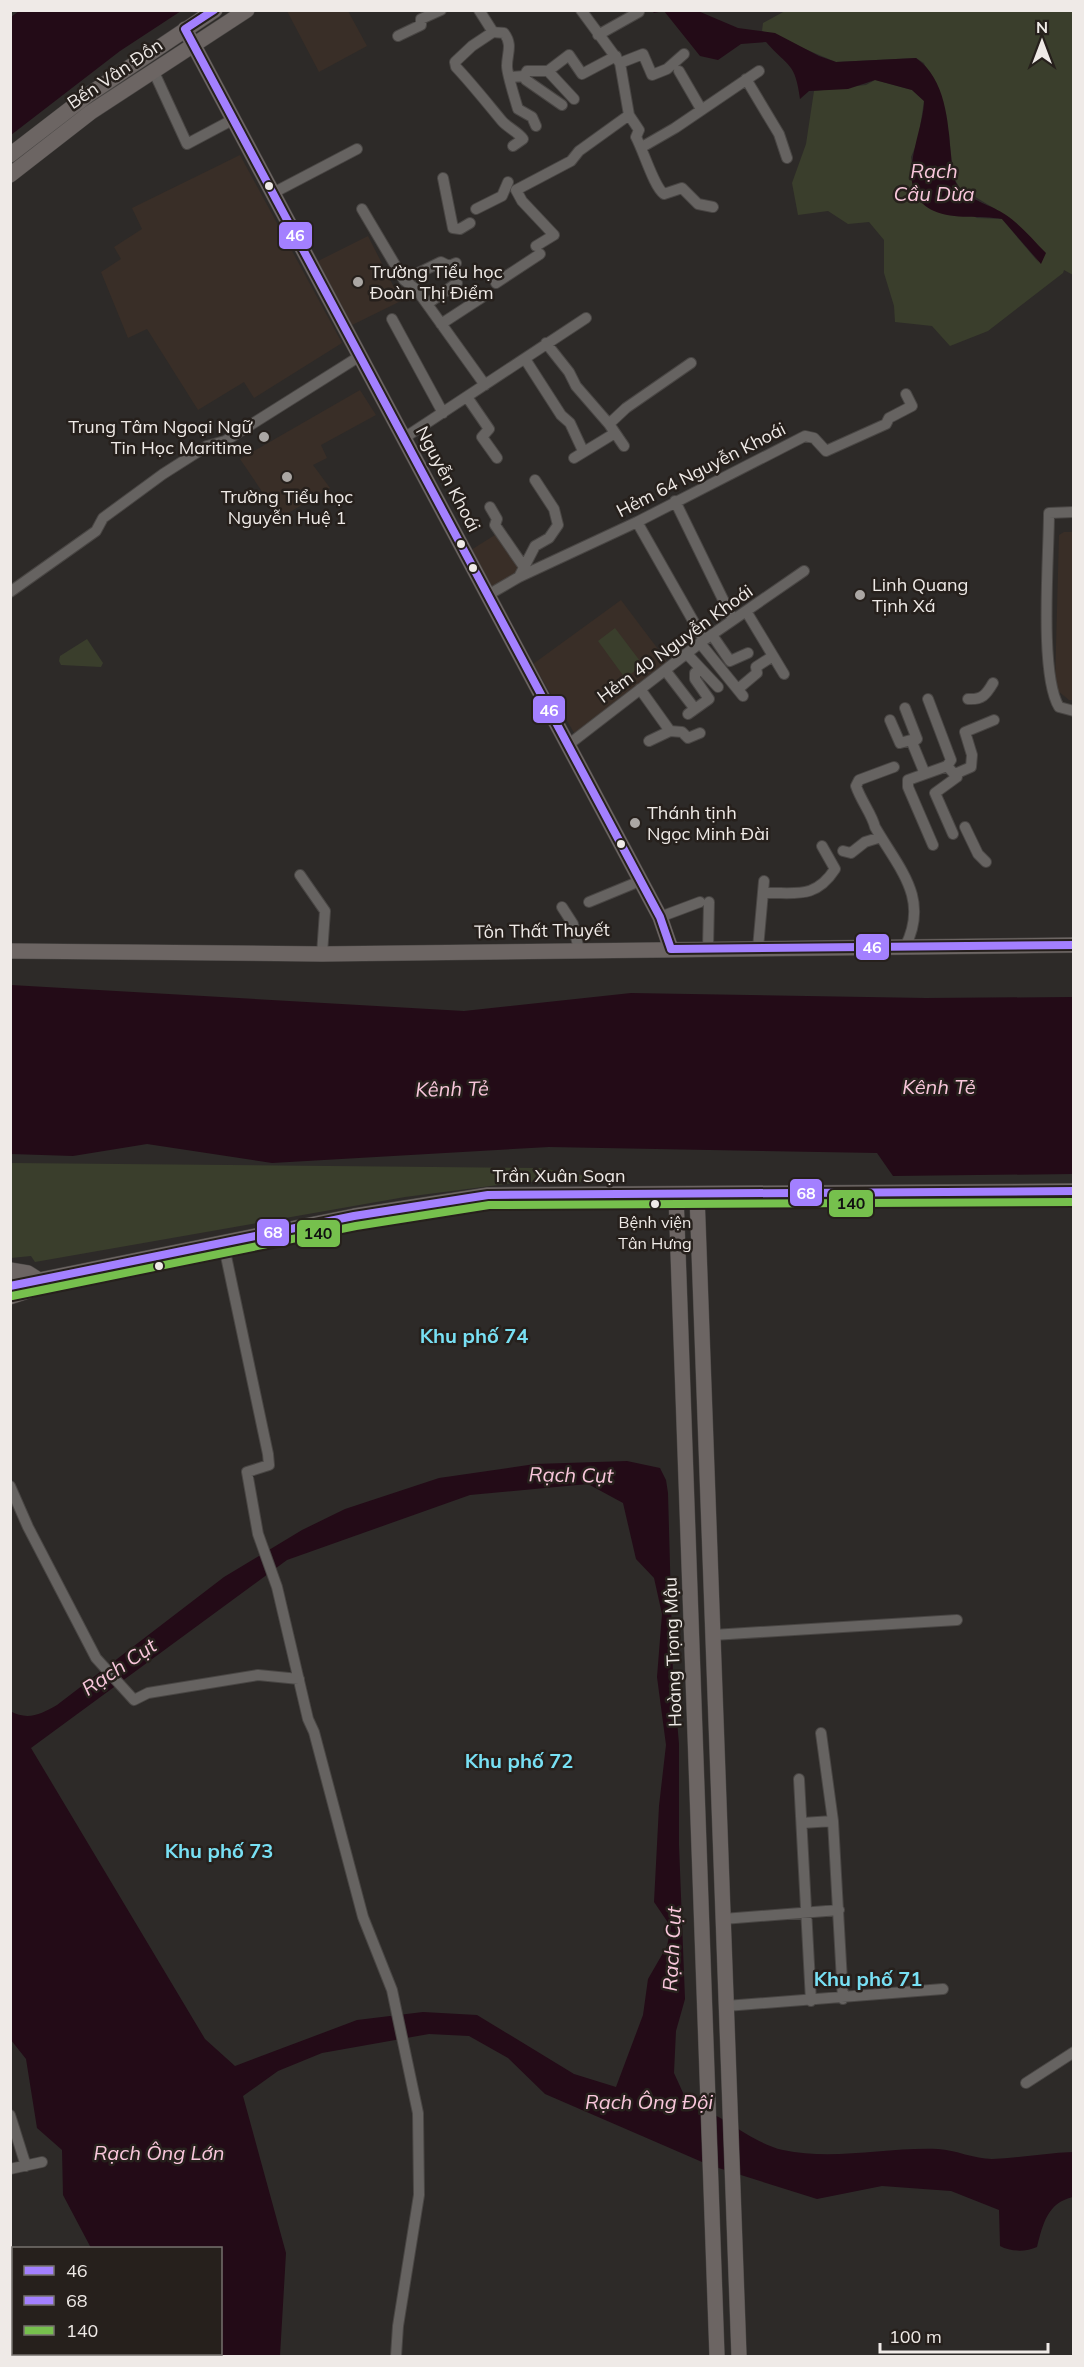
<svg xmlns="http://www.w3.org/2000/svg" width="1084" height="2367" viewBox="0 0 1084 2367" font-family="Mulish,sans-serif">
<rect width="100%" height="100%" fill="#2d2a28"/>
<path fill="#392e27" d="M287,11H348L367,46L319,72Z
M240,155L342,343L254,398L244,382L198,410L147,329L128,338L101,272L121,259L114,247L142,229L132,208Z
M368,236L401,301L348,327L314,263Z
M360,390L376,415L321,445L327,458L313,465L330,488L280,518L240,459Z
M1064,532H1073V700H1069L1058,691L1055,684L1059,535Z
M498,533L522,570L494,590L471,550Z
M621,600L670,665L576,736L533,664Z"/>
<path fill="#3a3e2c" d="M785,11H1073V275L1064,270L1063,273L988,331L950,346L932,326L895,322L894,306L884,273V240L869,222L848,224L828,211L798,215L792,183L806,144L814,91L866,85L875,80L912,90L924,101L918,140L911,157L914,186L977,218L1002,219L1039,263L1010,218L959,187L953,176L949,133L924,63L916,58L836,62L762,31L763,23Z
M615,628L643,665L625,678L598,641Z
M87,639L103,663L101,667L61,665L59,661L60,656Z
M11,1163L540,1168L599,1178L596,1182H521L405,1197L35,1262L31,1256L11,1258Z"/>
<path fill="#230b17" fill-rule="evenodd" d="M19,11V10L181,11L120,51L11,135V17Z
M652,11H698L738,28L775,33L819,56L836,62L916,58C946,79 948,122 951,155C952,165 952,178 958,186C970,201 992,205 1006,215C1021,225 1033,240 1046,253L1041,264L1002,219C981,215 954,220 934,211C890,191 924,133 924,101L912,90L875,80L848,89L809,91L800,99C795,62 789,68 766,42L741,44L718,60L700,56L664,11L654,13Z
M11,985L464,1011L631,993L926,998L1073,997V1174L893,1176L877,1153L549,1147L272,1163L147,1144L73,1156L11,1154Z
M627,1461L660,1468L666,1480L668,1493L673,1674L679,1744V1845L685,1999L676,2031L674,2073L689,2106C723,2112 748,2142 783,2150C834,2161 886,2147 938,2149C956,2150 974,2159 992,2159C1019,2158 1046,2153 1073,2152V2197C1047,2203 1043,2224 1037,2247C1026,2252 1011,2252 1000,2246L999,2210L951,2191L882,2186L817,2199L709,2165L545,2094L508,2058L469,2036L429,2034L322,2053L278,2071L243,2096L286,2253L280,2356H128V2354H220V2248H91L63,2195L62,2150L37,2128L26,2059L11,2040L10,1711C28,1721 41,1714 57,1705L224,1577L302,1530L345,1509L439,1478L535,1464ZM588,1484L623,1503L636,1559L654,1578L662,1614L657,1677L666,1745L659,1806L654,1902L671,1927L667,1946L648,1979L643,2015L616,2087L574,2074L477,2015L423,2012L357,2020L235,2066L205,2039L31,1748L287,1560L470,1495Z"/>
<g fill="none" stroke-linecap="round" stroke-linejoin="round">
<g stroke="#494644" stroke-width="12">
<path id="street" d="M479,10L493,32L504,33C513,45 507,53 507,66C507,74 515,99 518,109L532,117L536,126
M581,10L620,63L629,115L639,130L636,137C644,152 654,187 664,194L682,188L698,204L713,207
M493,32L472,46L455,62L456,67C472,84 487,103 502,121C508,128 517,131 523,139L513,146
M598,35L639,12
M398,36L421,25V19L441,10
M620,63L643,54L652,75L667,69L684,54
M153,70L187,144L234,119
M548,71L574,99
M679,71L701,109
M524,76L526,80L562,105
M511,77L524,76L527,71H548L569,55L582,74L616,56
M746,79L779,134L787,158
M642,147L675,128L759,71
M443,178L453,228L460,229L470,223
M273,193L357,149
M362,209L404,280L417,290L485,385
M476,209L502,196L508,182
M536,246L554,235L522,201L516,190L571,161L579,151L629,115
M404,280L441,262L449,266L456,263
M496,283L540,254
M427,304L457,283
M392,319L443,413
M441,324L484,296
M546,343L569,372L576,386L609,424L624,446
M525,359L561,415L570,423L583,451
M467,397L489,429L482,437L497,458
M609,424L626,408L691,363
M404,438L586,318
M574,458L615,433
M675,501L733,620
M490,507L497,519L495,525L524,567
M1074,512L1049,513C1049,556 1039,674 1059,707L1074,711
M637,522L704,640
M519,577L535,546L549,538L558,525L554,509L535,480
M10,592L96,531L103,518L163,474L207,446L225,441L360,356
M488,595L519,577L637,522L805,436L814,438L826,451L886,424L889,418L912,406L906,394
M746,611L784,674
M712,635L730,661L748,653
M700,643L743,696
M687,654L718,687
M665,670L695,709
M640,689L670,731
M738,689L757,673L756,667L773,656
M928,699L951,760L947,766L908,780V787L933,845
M968,699C982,700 986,695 993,683
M905,708L917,739L911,740L925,774
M688,714L709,699L695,679V673L700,670
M890,720L900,743L911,740
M649,741L670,731L682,732L688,738L700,733
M568,745L704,640L804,571
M947,766L957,777L935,793L953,834
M894,767L859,780L856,786C861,801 872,814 875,827C899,869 930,898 905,947
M955,774L971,767L972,755L965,732L994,720
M965,827L978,854L986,862
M843,851L851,853L865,842L881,837
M300,875L325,911L322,954
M764,893C795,892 815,900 835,869L822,846
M589,902L640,881
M562,907L573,924L579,950
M660,917L700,902
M708,948L709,902
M758,948L764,881
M223,1242L268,1454L269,1465L247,1472L258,1534L277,1587L308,1719L314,1732L363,1917L392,1990L418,2113L419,2195L398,2326L396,2356
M10,1486L28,1527L96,1658L134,1700L148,1693L258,1675L299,1679
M713,1635L957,1620
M821,1733L833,1821L843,1999
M799,1779L811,2001
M802,1823L833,1821
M723,1919L839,1910
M726,2006L943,1989
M1026,2083L1074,2052
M10,2115L26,2166
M10,2169L42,2162
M10,2320H14
M39,2354L40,2356
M86,2354V2355"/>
</g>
<g stroke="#494644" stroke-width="16">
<path id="secondary" d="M185,29L660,917L671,949
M10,155L88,95L215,10
M10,175L91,112L247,10
M10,951L322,954L1074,945
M676,1195L717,2356
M697,1195L739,2356
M10,1270L28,1273L39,1280
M10,1286L354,1216L488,1195L1074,1191
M10,1297L37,1288"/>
</g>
<use href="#street" stroke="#666361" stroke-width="10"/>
<use href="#secondary" stroke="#6c6563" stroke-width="15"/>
<g stroke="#26201c" stroke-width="12">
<path id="bus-1" d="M214,10L185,29L660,917L671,949
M671,949L1074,945"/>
</g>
<g stroke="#26201c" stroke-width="12">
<path id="bus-2" d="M10,1286L354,1216L488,1195L1074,1191"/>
</g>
<g stroke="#26201c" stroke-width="12">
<path id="bus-3" d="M12,1296L356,1226L489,1205L1074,1202"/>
</g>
<use href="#bus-1" stroke="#a380ff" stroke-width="8"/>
<use href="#bus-2" stroke="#a380ff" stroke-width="8"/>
<use href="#bus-3" stroke="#76c04d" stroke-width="8"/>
</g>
<g fill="#efeae7" stroke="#26201c" stroke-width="2">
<circle cx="269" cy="186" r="5"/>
<circle cx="461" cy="544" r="5"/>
<circle cx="473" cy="568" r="5"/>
<circle cx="621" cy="844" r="5"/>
<circle cx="655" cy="1204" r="5"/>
<circle cx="159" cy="1266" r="5"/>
</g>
<g fill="#aba7a4" stroke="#26201c" stroke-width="2">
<circle cx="358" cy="282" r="6"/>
<circle cx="264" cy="437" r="6"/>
<circle cx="287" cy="477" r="6"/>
<circle cx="860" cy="595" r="6"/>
<circle cx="635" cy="823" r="6"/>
</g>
<g text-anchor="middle" stroke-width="5" stroke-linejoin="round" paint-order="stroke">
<g font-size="16" fill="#efeae7" stroke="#26201c">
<text x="655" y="1228">Bệnh viện<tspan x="655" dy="21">Tân Hưng</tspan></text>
</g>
<g font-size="18" fill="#efeae7" stroke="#26201c">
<text transform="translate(115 74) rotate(-34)" y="6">Bến Vân Đồn</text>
<text transform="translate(701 470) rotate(-27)" y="6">Hẻm 64 Nguyễn Khoái</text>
<text transform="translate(448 479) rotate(62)" y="6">Nguyễn Khoái</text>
<text transform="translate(675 644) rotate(-36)" y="6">Hẻm 40 Nguyễn Khoái</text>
<text transform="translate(542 931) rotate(-1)" y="6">Tôn Thất Thuyết</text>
<text x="559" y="1182">Trần Xuân Soạn</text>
<text transform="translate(673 1652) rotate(-92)" y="6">Hoàng Trọng Mậu</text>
</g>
<g font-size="18" fill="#efeae7" stroke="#26201c" text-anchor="start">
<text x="370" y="278">Trường Tiểu học<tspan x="370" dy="21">Đoàn Thị Điểm</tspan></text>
<text x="252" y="433" text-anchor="end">Trung Tâm Ngoại Ngữ<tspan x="252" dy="21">Tin Học Maritime</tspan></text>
<text x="287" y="503" text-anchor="middle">Trường Tiểu học<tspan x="287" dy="21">Nguyễn Huệ 1</tspan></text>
<text x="872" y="591">Linh Quang<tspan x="872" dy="21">Tịnh Xá</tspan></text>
<text x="647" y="819">Thánh tịnh<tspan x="647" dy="21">Ngọc Minh Đài</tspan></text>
</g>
<g font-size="20" font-style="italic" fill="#fac7dc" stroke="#26201c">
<text x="934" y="178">Rạch<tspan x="934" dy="23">Cầu Dừa</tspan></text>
<text x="939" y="1094">Kênh Tẻ</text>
<text transform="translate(452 1089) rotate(-1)" y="7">Kênh Tẻ</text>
<text transform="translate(571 1475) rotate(1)" y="7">Rạch Cụt</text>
<text transform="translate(119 1667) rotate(-34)" y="7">Rạch Cụt</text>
<text transform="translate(672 1949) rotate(-87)" y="7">Rạch Cụt</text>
<text x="649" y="2109">Rạch Ông Đội</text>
<text x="159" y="2160">Rạch Ông Lớn</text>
</g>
<g font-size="20" font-weight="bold" fill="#78e0f4" stroke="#26201c">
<text x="474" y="1343">Khu phố 74</text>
<text x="519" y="1768">Khu phố 72</text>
<text x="219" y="1858">Khu phố 73</text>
<text x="868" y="1986">Khu phố 71</text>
</g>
</g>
<g stroke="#26201c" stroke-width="2">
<rect x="278" y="221" width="35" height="29" rx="6" fill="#a380ff"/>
<rect x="532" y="695" width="34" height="29" rx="6" fill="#a380ff"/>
<rect x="855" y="933" width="35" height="28" rx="6" fill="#a380ff"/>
<rect x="789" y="1178" width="34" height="29" rx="6" fill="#a380ff"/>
<rect x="828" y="1189" width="46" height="29" rx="6" fill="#76c04d"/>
<rect x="256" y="1218" width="34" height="29" rx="6" fill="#a380ff"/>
<rect x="296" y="1219" width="45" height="29" rx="6" fill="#76c04d"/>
</g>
<g font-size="16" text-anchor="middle" font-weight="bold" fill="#fff">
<text x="295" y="241">46</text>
<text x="549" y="716">46</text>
<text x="872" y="953">46</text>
<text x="806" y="1199">68</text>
<text x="273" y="1238">68</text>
</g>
<g font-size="16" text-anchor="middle" font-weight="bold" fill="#111">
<text x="851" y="1209">140</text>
<text x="318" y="1239">140</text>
</g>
<rect width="1084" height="2367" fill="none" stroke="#efeae7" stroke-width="24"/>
<rect x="12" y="2247" width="210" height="108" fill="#26201c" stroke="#76716d" stroke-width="1.5"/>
<rect x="24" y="2266" width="30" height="9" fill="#a380ff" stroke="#76716d" stroke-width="1.5"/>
<text x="66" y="2277" font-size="18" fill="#efeae7">46</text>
<rect x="24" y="2296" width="30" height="9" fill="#a380ff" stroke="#76716d" stroke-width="1.5"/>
<text x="66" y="2307" font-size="18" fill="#efeae7">68</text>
<rect x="24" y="2326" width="30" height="9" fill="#76c04d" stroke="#76716d" stroke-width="1.5"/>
<text x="66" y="2337" font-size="18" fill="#efeae7">140</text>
<g transform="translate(1042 42)" stroke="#26201c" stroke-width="4.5" paint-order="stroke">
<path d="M0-4.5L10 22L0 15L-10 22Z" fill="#efeae7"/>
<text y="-9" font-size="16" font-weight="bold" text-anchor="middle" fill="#efeae7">N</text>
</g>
<path d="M880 2343v9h168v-9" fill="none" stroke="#efeae7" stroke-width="3"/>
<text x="889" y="2343" font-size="18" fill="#efeae7" stroke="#26201c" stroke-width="4.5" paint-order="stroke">100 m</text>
</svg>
